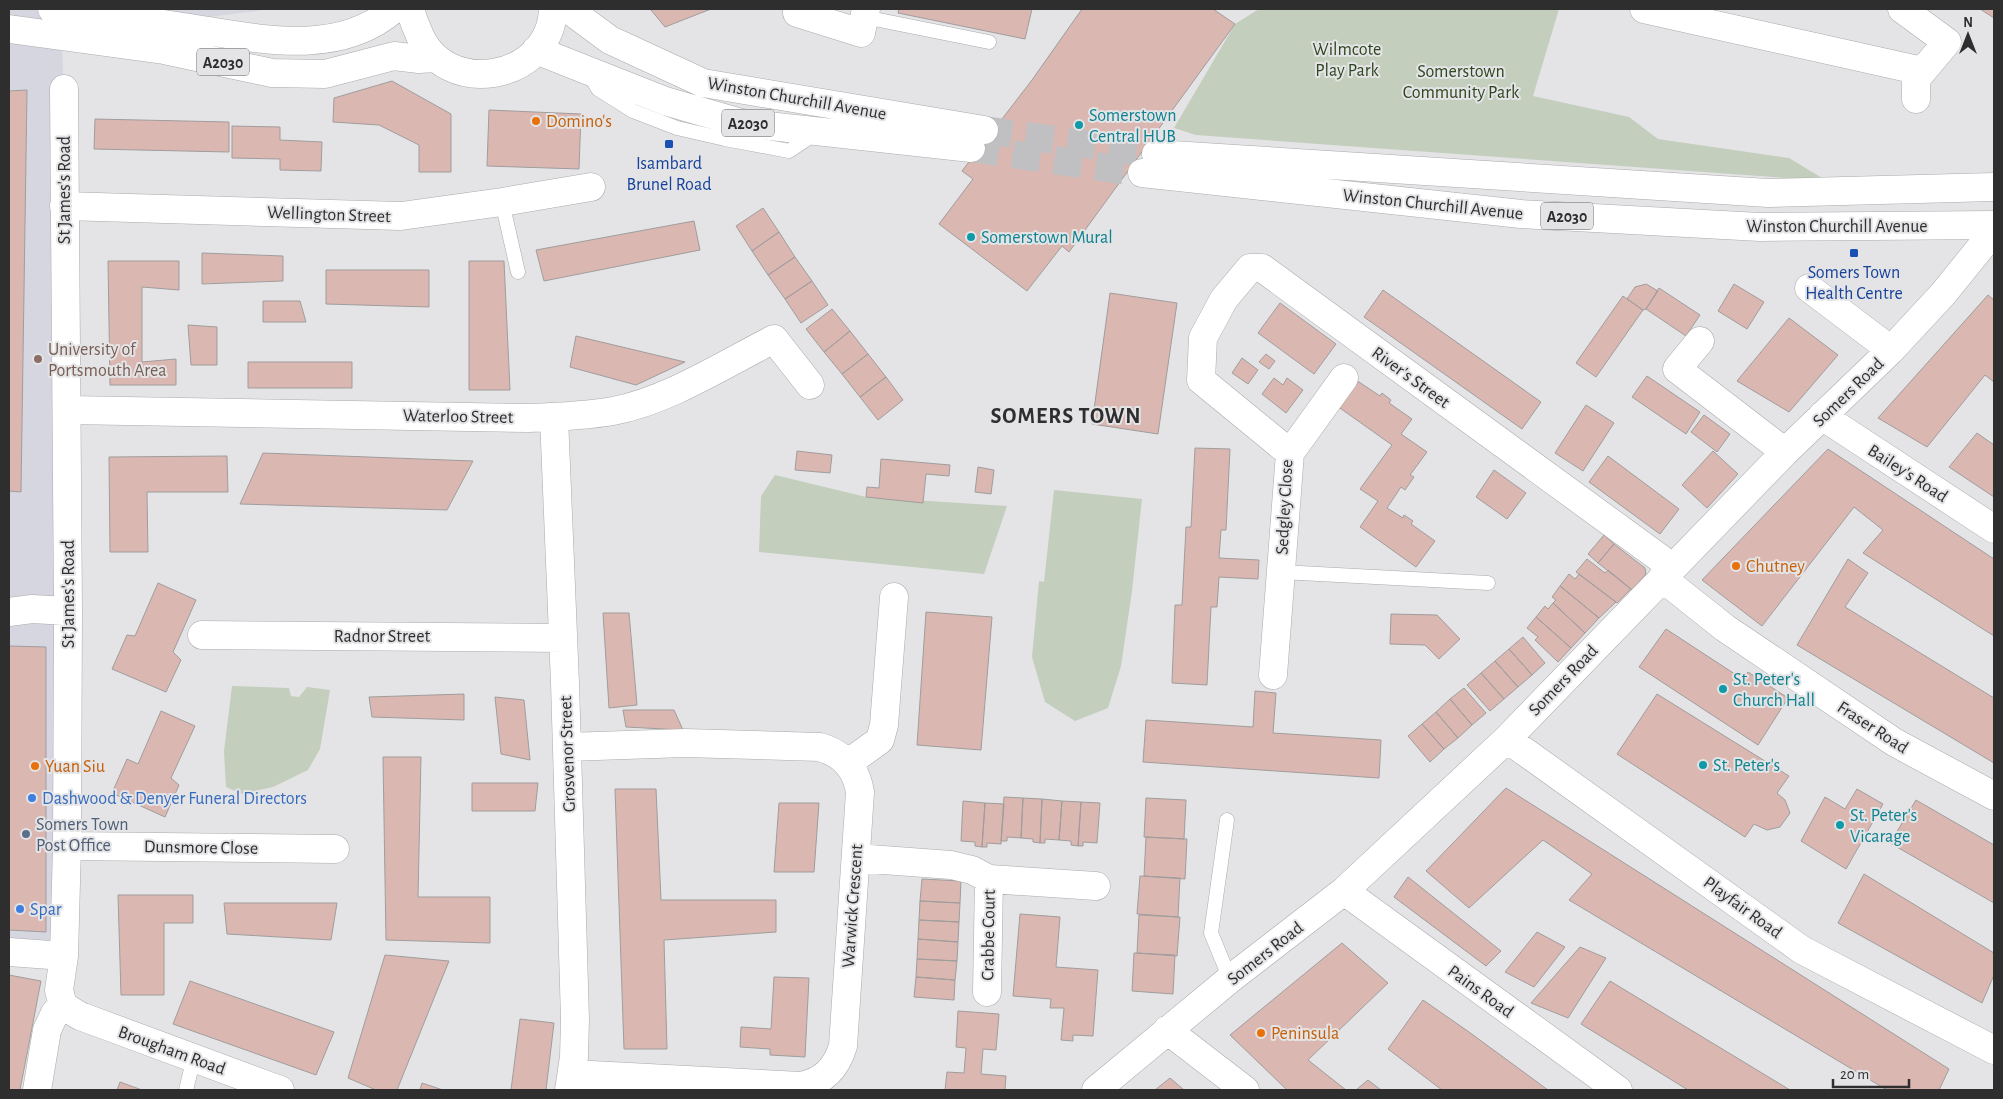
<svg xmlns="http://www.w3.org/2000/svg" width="2003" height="1099" viewBox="0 0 2003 1099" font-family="'Alegreya Sans',sans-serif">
<rect width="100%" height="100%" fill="#e4e4e7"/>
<path fill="#d6d6e0" d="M9,9H271L62,36L64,107V956L9,962Z"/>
<path fill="#c3cebd" d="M1259,9H1559L1533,96L1629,117L1658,139L1789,158L1827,181L1196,135L1174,128L1235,24Z
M775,475L866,497L1007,506L984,574L759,552L761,496Z
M1054,490L1142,499L1132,591L1121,666L1108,708L1075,721L1045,702L1032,657L1039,581L1044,582Z
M232,686L289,688L291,696L299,697L307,687L330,690L320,749L308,770L273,787L242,794L226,787L224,751Z"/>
<path fill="#dab7b1" stroke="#a09d9d" d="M654,9H711L665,27L651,10Z
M899,9H1032L1025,39L898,13Z
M1082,9H1213L1235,24L1069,252L1062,246L1027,291L939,224L973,179L962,171L1032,80Z
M1980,9H1994V18Z
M392,81L451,114V172H419V145L379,125L333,122L334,98Z
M27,90L21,492L9,491V91Z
M489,110L581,114L579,169L487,166Z
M95,119L229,122V152L94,149Z
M232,126L280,127V140L322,142L321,171L280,170V159L232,158Z
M763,208L779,232L752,251L736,226Z
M694,221L700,250L544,281L536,250Z
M779,232L795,257L768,275L752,251Z
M202,253L283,256V281L202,284Z
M795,257L812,281L785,299L768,275Z
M108,261H179V290L142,287V362L176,359V385H110Z
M469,261H504L510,390H469Z
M326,270H429V307L326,304Z
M812,281L828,305L801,323L785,299Z
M1646,284L1658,291L1646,309L1643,310L1627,299L1635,287Z
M1734,284L1764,302L1747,329L1718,311Z
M1659,288L1700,315L1686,336L1646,309Z
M1383,290L1541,402L1522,429L1364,317Z
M1110,293L1177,303L1158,434L1092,424Z
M1988,295L1994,300V382L1985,375L1927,447L1878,418Z
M1623,296L1643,310L1596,377L1576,363Z
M263,301H300L306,322H263Z
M1280,303L1336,344L1314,374L1258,333Z
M832,309L850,331L824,352L806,329Z
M1789,318L1838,355L1789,412L1737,381Z
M188,325L217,327V365H191Z
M850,331L868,354L842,374L824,352Z
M576,336L685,362L636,385L570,367Z
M868,354L886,377L860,397L842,374Z
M1266,354L1275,361L1269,369L1259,362Z
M1242,358L1258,370L1248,384L1232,373Z
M248,362H352V388H248Z
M1647,376L1700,412L1686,434L1632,397Z
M886,377L903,400L878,420L860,397Z
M1274,378L1283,385L1287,378L1303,390L1286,413L1262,394Z
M1356,380L1380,396L1382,393L1391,400L1389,403L1412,419L1401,434L1427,452L1410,475L1414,477L1405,490L1401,487L1387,508L1403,518L1404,515L1413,521L1411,524L1435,541L1416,567L1360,527L1378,501L1360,489L1392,445L1337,406Z
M1586,405L1614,423L1583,471L1555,453Z
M1704,415L1730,434L1717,452L1691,432Z
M1977,433L1994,445V497L1949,467Z
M1195,448L1230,449L1226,530H1221L1219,558L1259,560L1258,579L1219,577L1217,607H1211L1207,685L1172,683L1175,605H1182L1186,527H1191Z
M1828,449L1994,559V636L1863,553L1883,530L1854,507L1762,626L1702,580Z
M797,451L832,455L830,473L795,470Z
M1713,451L1738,474L1707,508L1682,485Z
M263,453L473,461L447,510L240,504Z
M227,456L228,492H147L148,552H110L109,457Z
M1608,456L1679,509L1660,534L1589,482Z
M881,459L950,465L949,476L926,474L923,503L866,497L867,487L879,488Z
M978,467L994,470L991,494L975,492Z
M1494,470L1526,493L1507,519L1476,497Z
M1604,535L1614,544L1598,563L1588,554Z
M1614,544L1645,568L1646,574L1632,590L1598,563Z
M1587,559L1605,573L1608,570L1631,589L1617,603L1576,572Z
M1848,559L1868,573L1845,607L1994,698V763L1797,645Z
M1569,574L1575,579L1579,574L1616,602L1599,618L1560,586Z
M158,583L196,600L173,652L181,660L166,692L112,669L127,635L135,636Z
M1560,586L1599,618L1585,633L1553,603L1556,600L1552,597Z
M1553,603L1585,633L1571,648L1536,617L1545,606L1548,609Z
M926,612L992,617L981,750L917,745Z
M603,613H629L637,705L609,708Z
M1391,614L1437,615L1460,639L1439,659L1425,645L1390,644Z
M1536,617L1571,648L1558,662L1535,640L1538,637L1527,628Z
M1666,629L1744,680L1748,672L1788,698L1758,745L1639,667Z
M1523,637L1545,663L1532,675L1509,649Z
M9,646L46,647V932L9,930Z
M1509,649L1532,675L1518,687L1495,661Z
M1495,661L1518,687L1504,699L1481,673Z
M1481,673L1504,699L1490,711L1467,685Z
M1464,688L1486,713L1472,725L1450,699Z
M1255,691L1276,693L1273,733L1381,740L1379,778L1143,762L1146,720L1253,727Z
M464,694V720L372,717L369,697Z
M1657,694L1789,776L1777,793L1785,800L1790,813L1780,827L1767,830L1754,824L1745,837L1617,754Z
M495,697L524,700L530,760L501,754Z
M1450,699L1472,725L1458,738L1436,712Z
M623,710H674L683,730L626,727Z
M161,711L195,726L171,778L179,785L165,817L112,793L127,759L138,764Z
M1436,712L1458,738L1444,749L1422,724Z
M1422,724L1444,749L1430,762L1408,736Z
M383,757H421L418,897H490V943L386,940Z
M472,783H538L535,811H472Z
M1506,788L1949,1069L1939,1090H1887L1569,900L1592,874L1543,840L1469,908L1426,871Z
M615,789H656L661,900H776V932L664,940L667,1049H624Z
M1857,789L1883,804L1846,869L1801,841L1825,797L1845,809Z
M1004,797L1023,798L1021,838L1007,837V841H1001Z
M1023,798L1042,799L1040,843L1033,842V839L1021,838Z
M1146,798L1186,800L1184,839L1144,837Z
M1042,799L1062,801L1059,840L1045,839V843H1040Z
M1916,800L1994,845V903L1890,843Z
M963,801L985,803L982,847L975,846V842L961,841Z
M1062,801L1081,802L1078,846L1071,845V841L1059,840Z
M1081,802L1100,803L1097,843L1083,842V846H1078Z
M779,803H819L814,872H774Z
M985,803L1004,804L1001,844L987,843V847H982Z
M1146,837L1187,839L1185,879L1144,876Z
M1864,874L1994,953V975L1982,1003L1838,923Z
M1140,876L1180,878L1178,917L1137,914Z
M1408,877L1501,951L1486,966L1394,897Z
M922,879L961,881L960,903L920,901Z
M118,895H193V923H164V995H121Z
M920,901L960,903L959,922L919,920Z
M224,903H337L331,940L227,934Z
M1020,914L1060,917L1056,967L1098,970L1093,1036L1073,1035V1041L1061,1040L1064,1008H1050L1051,999L1013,996Z
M1139,915L1180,917L1177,956L1137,953Z
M919,920L959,922L958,942L918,939Z
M1537,932L1565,947L1534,987L1505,972Z
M918,939L958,942L957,961L917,959Z
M1342,943L1388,983L1308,1060L1346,1090H1287L1230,1035Z
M1580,947L1606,958L1568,1018L1531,1003Z
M1134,953L1175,955L1173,994L1132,991Z
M385,955L449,961L397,1090H376L348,1078Z
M917,959L957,961L955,980L916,977Z
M9,975L41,981L20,1090H9Z
M774,977L809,978L805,1057L770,1055V1049L740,1047L741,1027L771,1029Z
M916,977L955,980L954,1000L914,997Z
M190,981L334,1032L316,1075L173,1024Z
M1610,981L1790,1090H1688L1581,1024Z
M1423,1000L1469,1032L1548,1090H1442L1388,1049Z
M958,1011L999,1014L996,1050L983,1049L981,1074L1006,1076L1005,1090H945L947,1072L964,1073L966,1048L956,1047Z
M520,1019L554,1023L546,1090H511Z
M1170,1078L1184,1090H1155Z
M1368,1080L1381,1090H1356Z
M120,1082L142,1090H117Z
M422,1083L443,1090H420Z"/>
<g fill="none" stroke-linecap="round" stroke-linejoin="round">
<path stroke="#c0c0c2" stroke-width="28" stroke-dasharray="28 14" stroke-linecap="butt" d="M984,130L1156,154
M971,148L1142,173"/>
<g stroke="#aaaaad" stroke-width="15">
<path id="service" d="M864,17L989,42
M590,75L598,89L633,111L677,128L725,139L789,151L816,133
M502,202L518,272
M1281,572L1488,583
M1227,820L1211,933L1230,979
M186,1090L194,1057"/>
</g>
<g stroke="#aaaaad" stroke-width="29">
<path id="minor" d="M798,9L797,13L861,33L866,9
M1644,9L1922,71
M1902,9L1947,42L1916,79V99
M64,89L68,611L67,846L64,956L59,990L62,1002L65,1007L80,1016L280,1090
M64,206L401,216L502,202L591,187
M1809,288L1891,350
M1700,341L1677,369L1785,452
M68,410L528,418C556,417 585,416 613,411C667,401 725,364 774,339L810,385
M1822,416L1994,529
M554,417L565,683L575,1019L574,1057L569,1090
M1290,453L1344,378
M1662,578L1725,628L1894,742L1994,796
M9,612L32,609L68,611
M202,635L563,638
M1273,675L1290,453L1201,380L1203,338L1224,299L1250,268H1262L1672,567
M1507,739L1802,950L1994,1050
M567,747L685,743L820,747C843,754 856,768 860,792L843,1046C836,1069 823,1082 800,1086L572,1074
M848,763L880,740L884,725L894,597
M67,846L335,849
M856,858L951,865L972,870L989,879L1096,886
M1344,891L1618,1090
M9,952L64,956
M987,992L989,879
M1167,1030L1245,1090
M37,1090L47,1030L55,1013L65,1007
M1096,1090L1230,979L1344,891L1507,739L1785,452L1891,350L1943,294L1994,231"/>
</g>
<g stroke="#aaaaad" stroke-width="29">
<path id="primary" d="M52,9C94,14 136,20 177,26C248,36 334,61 394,9
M411,9C411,16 415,24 418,31C443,100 551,81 553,9
M568,9L610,40L703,83L984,130
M9,29L164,50L272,73L325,74L394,56L419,59L435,58
M536,50L665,101L741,123L971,148
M1156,154L1768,193L1994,187
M1142,173L1521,214L1760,227L1994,225"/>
</g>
<use href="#service" stroke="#fff" stroke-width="14"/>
<use href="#minor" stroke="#fff" stroke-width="28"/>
<use href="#primary" stroke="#fff" stroke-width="28"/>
</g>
<g fill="#e8710a" stroke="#e4e4e7" stroke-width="2">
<circle cx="536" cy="121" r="5"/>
<circle cx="1736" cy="566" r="5"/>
<circle cx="35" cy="766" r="5"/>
<circle cx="1261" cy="1033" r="5"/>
</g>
<g fill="#0f9aa8" stroke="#e4e4e7" stroke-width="2">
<circle cx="1079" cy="125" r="5"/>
<circle cx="971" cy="237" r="5"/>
<circle cx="1723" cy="689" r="5"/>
<circle cx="1703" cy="765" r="5"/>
<circle cx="1840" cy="825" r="5"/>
</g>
<g fill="#1a4fb4" stroke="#e4e4e7" stroke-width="2">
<rect x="664" y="139" width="10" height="10" rx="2.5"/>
<rect x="1849" y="248" width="10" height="10" rx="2.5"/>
</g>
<circle fill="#8d6e63" stroke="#e4e4e7" stroke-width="2" cx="38" cy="359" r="5"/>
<g fill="#3f7fe0" stroke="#e4e4e7" stroke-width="2">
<circle cx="32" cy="798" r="5"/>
<circle cx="20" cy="909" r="5"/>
</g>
<circle fill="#5c6f8a" stroke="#e4e4e7" stroke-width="2" cx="26" cy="834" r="5"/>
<g text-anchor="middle" stroke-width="4" stroke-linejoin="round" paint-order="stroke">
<g fill="#e4e4e7" stroke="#656566" stroke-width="1">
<rect x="197" y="48.5" width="52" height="27" rx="4"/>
<rect x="722" y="109.5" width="52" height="27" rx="4"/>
<rect x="1541" y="202.5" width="52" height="27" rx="4"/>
</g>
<g font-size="16" font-weight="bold" fill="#2e2e2f">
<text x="223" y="68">A2030</text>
<text x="748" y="129">A2030</text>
<text x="1567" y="222">A2030</text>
</g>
<g font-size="18" fill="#2d461d" stroke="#e4e4e7">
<text x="1347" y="55">Wilmcote<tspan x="1347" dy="21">Play Park</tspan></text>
<text x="1461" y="77">Somerstown<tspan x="1461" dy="21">Community Park</tspan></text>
</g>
<g font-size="18" fill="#2e2e2f" stroke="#e4e4e7">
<text transform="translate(797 98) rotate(10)" y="6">Winston Churchill Avenue</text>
<text transform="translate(64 190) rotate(-90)" y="6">St James's Road</text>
<text transform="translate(1433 204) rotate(6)" y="6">Winston Churchill Avenue</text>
<text transform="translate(329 214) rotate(2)" y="6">Wellington Street</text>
<text x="1837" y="232">Winston Churchill Avenue</text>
<text transform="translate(1411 377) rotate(36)" y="6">River's Street</text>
<text transform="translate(1848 392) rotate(-44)" y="6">Somers Road</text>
<text transform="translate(458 416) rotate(1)" y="6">Waterloo Street</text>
<text transform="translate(1908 473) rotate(33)" y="6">Bailey's Road</text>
<text transform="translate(1284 507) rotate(-87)" y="6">Sedgley Close</text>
<text transform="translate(68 594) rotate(-90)" y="6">St James's Road</text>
<text x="382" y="642">Radnor Street</text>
<text transform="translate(1563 680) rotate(-46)" y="6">Somers Road</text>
<text transform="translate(1873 727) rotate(33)" y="6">Fraser Road</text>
<text transform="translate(567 754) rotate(-92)" y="6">Grosvenor Street</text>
<text transform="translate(201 847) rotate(1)" y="6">Dunsmore Close</text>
<text transform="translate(852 906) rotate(-86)" y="6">Warwick Crescent</text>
<text transform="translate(1743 907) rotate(36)" y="6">Playfair Road</text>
<text transform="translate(988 935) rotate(-89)" y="6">Crabbe Court</text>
<text transform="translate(1265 953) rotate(-38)" y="6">Somers Road</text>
<text transform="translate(1481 991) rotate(36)" y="6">Pains Road</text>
<text transform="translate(172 1050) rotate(20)" y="6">Brougham Road</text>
</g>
<g font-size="18" fill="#0d838f" stroke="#e4e4e7" text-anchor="start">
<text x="1089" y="121">Somerstown<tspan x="1089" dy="21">Central HUB</tspan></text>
<text x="981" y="243">Somerstown Mural</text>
<text x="1733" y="685">St. Peter's<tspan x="1733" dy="21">Church Hall</tspan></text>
<text x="1713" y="771">St. Peter's</text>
<text x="1850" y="821">St. Peter's<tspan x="1850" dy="21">Vicarage</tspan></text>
</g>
<g font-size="18" fill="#c56008" stroke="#e4e4e7" text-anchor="start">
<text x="546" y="127">Domino's</text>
<text x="1746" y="572">Chutney</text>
<text x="45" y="772">Yuan Siu</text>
<text x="1271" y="1039">Peninsula</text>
</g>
<g font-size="18" fill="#164399" stroke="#e4e4e7">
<text x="669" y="169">Isambard<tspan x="669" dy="21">Brunel Road</tspan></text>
<text x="1854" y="278">Somers Town<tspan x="1854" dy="21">Health Centre</tspan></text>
</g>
<g font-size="18" fill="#785e54" stroke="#e4e4e7" text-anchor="start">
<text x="48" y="355">University of<tspan x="48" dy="21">Portsmouth Area</tspan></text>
</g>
<g font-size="18" fill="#366cbe" stroke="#e4e4e7" text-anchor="start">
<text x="42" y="804">Dashwood &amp; Denyer Funeral Directors</text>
<text x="30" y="915">Spar</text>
</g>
<g font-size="18" fill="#4e5e75" stroke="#e4e4e7" text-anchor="start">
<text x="36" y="830">Somers Town<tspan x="36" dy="21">Post Office</tspan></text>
</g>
<g font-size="22" font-weight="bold" letter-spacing="1" fill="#2e2e2f" stroke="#e4e4e7">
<text x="1066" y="423">SOMERS TOWN</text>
</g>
</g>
<rect width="2003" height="1099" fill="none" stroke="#2e2e2f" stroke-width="20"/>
<g transform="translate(1968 35)" stroke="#e4e4e7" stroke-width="4" paint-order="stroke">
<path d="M0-4L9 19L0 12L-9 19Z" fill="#2e2e2f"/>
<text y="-8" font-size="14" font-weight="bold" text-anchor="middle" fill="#2e2e2f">N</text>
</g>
<path d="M1833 1079v8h76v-8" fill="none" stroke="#2e2e2f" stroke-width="2.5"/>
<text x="1840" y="1079" font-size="15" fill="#2e2e2f" stroke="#e4e4e7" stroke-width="4" paint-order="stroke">20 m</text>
</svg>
